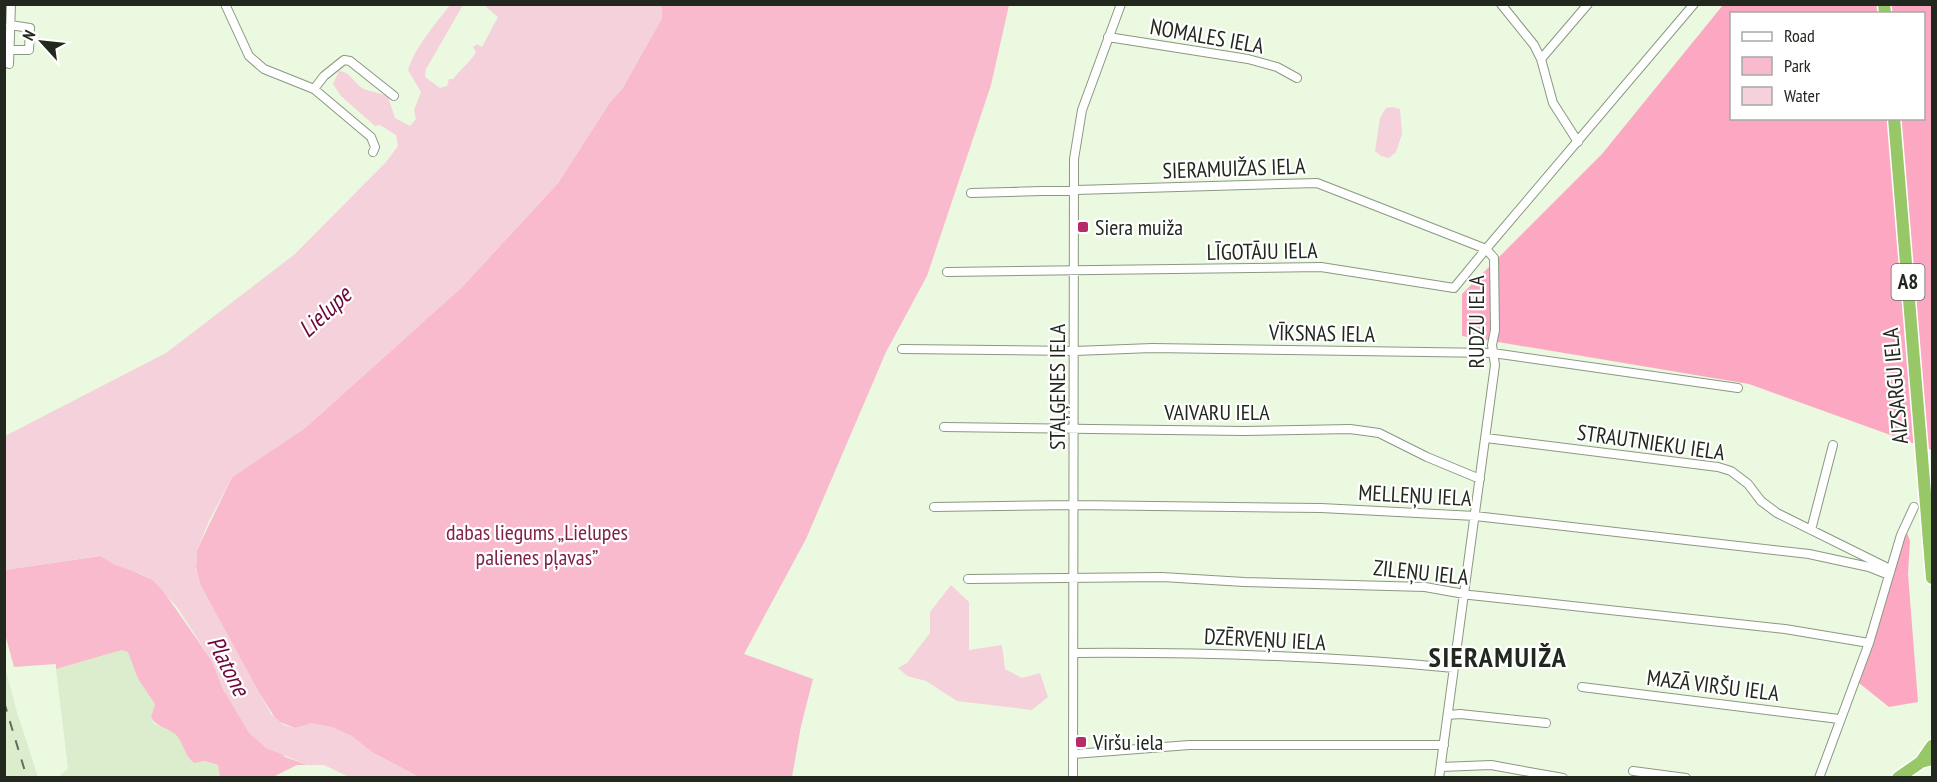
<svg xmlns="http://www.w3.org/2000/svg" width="1937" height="782" viewBox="0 0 1937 782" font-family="'PT Sans Narrow',sans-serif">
<rect width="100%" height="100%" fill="#ebf9e0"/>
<path fill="#dcedce" d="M122,650L129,652L138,679L155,704L151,717L154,724L173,732L183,743L189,759L194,763L205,761L218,765L220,777H58L68,769L56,669Z
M4,663L16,709L38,777H5Z"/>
<path fill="#f9bacd" d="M661,5H1009L991,85L927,276L886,352L806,539L744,654L813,679L801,726L792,777H419L373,753L350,735L307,727L295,728L277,721L248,675L200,584L196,567L197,550L232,477L305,428L462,287L558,183L610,102L622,89L662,18Z
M100,556L153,580L162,589L212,661L224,691L285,757L308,765H297L273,777L220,778L218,765L205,761L194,763C184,756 184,742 175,734C166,727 156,727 151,717L155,704L138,679L128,652L122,650L56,669V664L14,667L5,634L4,570Z"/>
<path fill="#fda8c3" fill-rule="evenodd" d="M1723,5H1932V450L1749,384L1462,336V294L1602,154ZM1732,14H1924V118H1732Z
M1906,530L1910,541L1908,574L1918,702L1889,707L1859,683Z"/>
<path fill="#f5d1db" d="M450,5H463L426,69L425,77L440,88L447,86L449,79H453C460,70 471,61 476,52L473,47L477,44L482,47L498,17L484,5H661L662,18L622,89L610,102L558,183L462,287L305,428L232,477L209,521L197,550L196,567L200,584L271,714L284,725L295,728L312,723L332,727L350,735L373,753L419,777H349L324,765H308L266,748L249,733L224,691L212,661L177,607L153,580L141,574L115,565L100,556L5,570V436L166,353L295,254L386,162L398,146L396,135L380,125L375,126L341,96L333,84L339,71C351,72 354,84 364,89C371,92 379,92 388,97L395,118L410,126L416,119L414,110L421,92L408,70C416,45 435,25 450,5Z
M1393,107L1400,109L1402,134L1396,152L1389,158L1381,156L1375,151L1380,118L1386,108Z
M951,585L969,602V650L1002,645L1005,669L1022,678L1040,673L1048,697L1032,710L957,701L926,681L907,676L898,668L907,663L930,633V612Z"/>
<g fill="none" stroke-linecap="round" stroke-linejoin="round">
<g stroke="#8b9882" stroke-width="10">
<path id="minor" d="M225,4L249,56L264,69L314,89L371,137L375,147L373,152
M1501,4L1534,45L1541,59L1553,103L1578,142
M1108,37L1248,59L1277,67L1297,78
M9,50H29L30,28L10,25
M1541,59L1588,4
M9,64L11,4
M314,89L324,76L344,60L350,61L394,96
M947,272L1321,267L1454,288L1486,249L1317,183L971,193
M902,349L1075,351L1152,348L1493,353L1738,388
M944,427L1244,431L1350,429L1379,433L1427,457L1480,479
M1486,438L1718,467L1731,471L1748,484L1761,501L1777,513L1890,569
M934,507L1075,505L1321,508L1475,516L1809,554L1869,567L1889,575
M1811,530L1833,445
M968,579L1162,577L1244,582L1425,587L1470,595L1785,629L1869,643
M1073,653C1199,652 1330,656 1454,668
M1582,687L1839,719
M1448,715L1460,714L1546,723
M1074,754L1189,745H1444
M1441,767L1491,765L1563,778
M1633,771L1686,778
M1073,778L1074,159L1082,110L1121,4
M1439,778L1495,365L1492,345L1495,330L1494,258L1486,249L1694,4
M1819,778L1869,643L1901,535L1914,507"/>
</g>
<g stroke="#fff" stroke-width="15">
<path id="trunk" d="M1884,4L1885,14
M1894,118L1932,578
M1921,762L1932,746
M1898,778L1921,762L1932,759"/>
</g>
<use href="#minor" stroke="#fff" stroke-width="8"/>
<use href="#trunk" stroke="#98c768" stroke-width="12"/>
<path stroke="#646c5d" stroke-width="2" stroke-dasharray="10 10" stroke-linecap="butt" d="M4,702L27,778"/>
</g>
<g fill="#b62c68" stroke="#fff" stroke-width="2">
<rect x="1077" y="221" width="12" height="12" rx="3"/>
<rect x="1075" y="736" width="12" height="12" rx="3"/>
</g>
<g text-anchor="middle" stroke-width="4.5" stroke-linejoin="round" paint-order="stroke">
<rect fill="#fff" stroke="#656862" stroke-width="1.5" x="1891.5" y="264" width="33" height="36" rx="4.5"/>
<g font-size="21" font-weight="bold" fill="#23281f">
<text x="1908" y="289">A8</text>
</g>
<g font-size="22" fill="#23281f" stroke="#fff">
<text transform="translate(1207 36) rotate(10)" y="8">NOMALES IELA</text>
<text transform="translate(1234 168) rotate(-2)" y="8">SIERAMUIŽAS IELA</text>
<text transform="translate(1262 251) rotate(-1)" y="8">LĪGOTĀJU IELA</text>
<text transform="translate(1476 322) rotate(-90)" y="8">RUDZU IELA</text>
<text transform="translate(1322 333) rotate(1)" y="8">VĪKSNAS IELA</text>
<text transform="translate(1895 386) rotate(-95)" y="8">AIZSARGU IELA</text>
<text transform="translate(1057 387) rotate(-90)" y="8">STAĻĢENES IELA</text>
<text x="1217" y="420">VAIVARU IELA</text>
<text transform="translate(1651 442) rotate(8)" y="8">STRAUTNIEKU IELA</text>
<text transform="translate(1415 495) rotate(3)" y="8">MELLEŅU IELA</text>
<text transform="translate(1421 572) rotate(6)" y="8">ZILEŅU IELA</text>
<text transform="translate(1265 639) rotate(3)" y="8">DZĒRVEŅU IELA</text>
<text transform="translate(1713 685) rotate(7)" y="8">MAZĀ VIRŠU IELA</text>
</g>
<g font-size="22" fill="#23281f" stroke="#fff" text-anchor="start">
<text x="1095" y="235">Siera muiža</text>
<text x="1093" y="750">Viršu iela</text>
</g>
<g font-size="22" fill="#802049" stroke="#fff">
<text x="537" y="540">dabas liegums „Lielupes<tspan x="537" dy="25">palienes pļavas”</tspan></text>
</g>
<g font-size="24" font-style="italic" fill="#6d0839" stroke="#fff">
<text transform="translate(325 312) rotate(-43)" y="8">Lielupe</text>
<text transform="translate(228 666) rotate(63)" y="8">Platone</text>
</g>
<g font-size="28" font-weight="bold" letter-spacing="1.5" fill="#23281f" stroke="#fff">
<text x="1498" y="667">SIERAMUIŽA</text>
</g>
</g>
<rect width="1937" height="782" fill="none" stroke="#23281f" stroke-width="12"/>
<rect x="1730" y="12" width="195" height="108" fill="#ffffff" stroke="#a7a9a5" stroke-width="1.5"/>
<rect x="1742" y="32" width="30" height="9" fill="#ffffff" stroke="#a7a9a5" stroke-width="1.5"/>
<text x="1784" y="42" font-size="18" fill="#23281f">Road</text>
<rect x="1742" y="57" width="30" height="18" fill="#f9bacd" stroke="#a7a9a5" stroke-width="1.5"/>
<text x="1784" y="72" font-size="18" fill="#23281f">Park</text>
<rect x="1742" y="87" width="30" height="18" fill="#f5d1db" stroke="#a7a9a5" stroke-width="1.5"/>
<text x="1784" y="102" font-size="18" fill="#23281f">Water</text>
<g transform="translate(42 42) rotate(297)" stroke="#ffffff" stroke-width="4.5" paint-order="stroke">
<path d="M0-4.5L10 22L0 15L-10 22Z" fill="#23281f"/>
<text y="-9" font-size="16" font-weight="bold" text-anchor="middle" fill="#23281f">N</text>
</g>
</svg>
